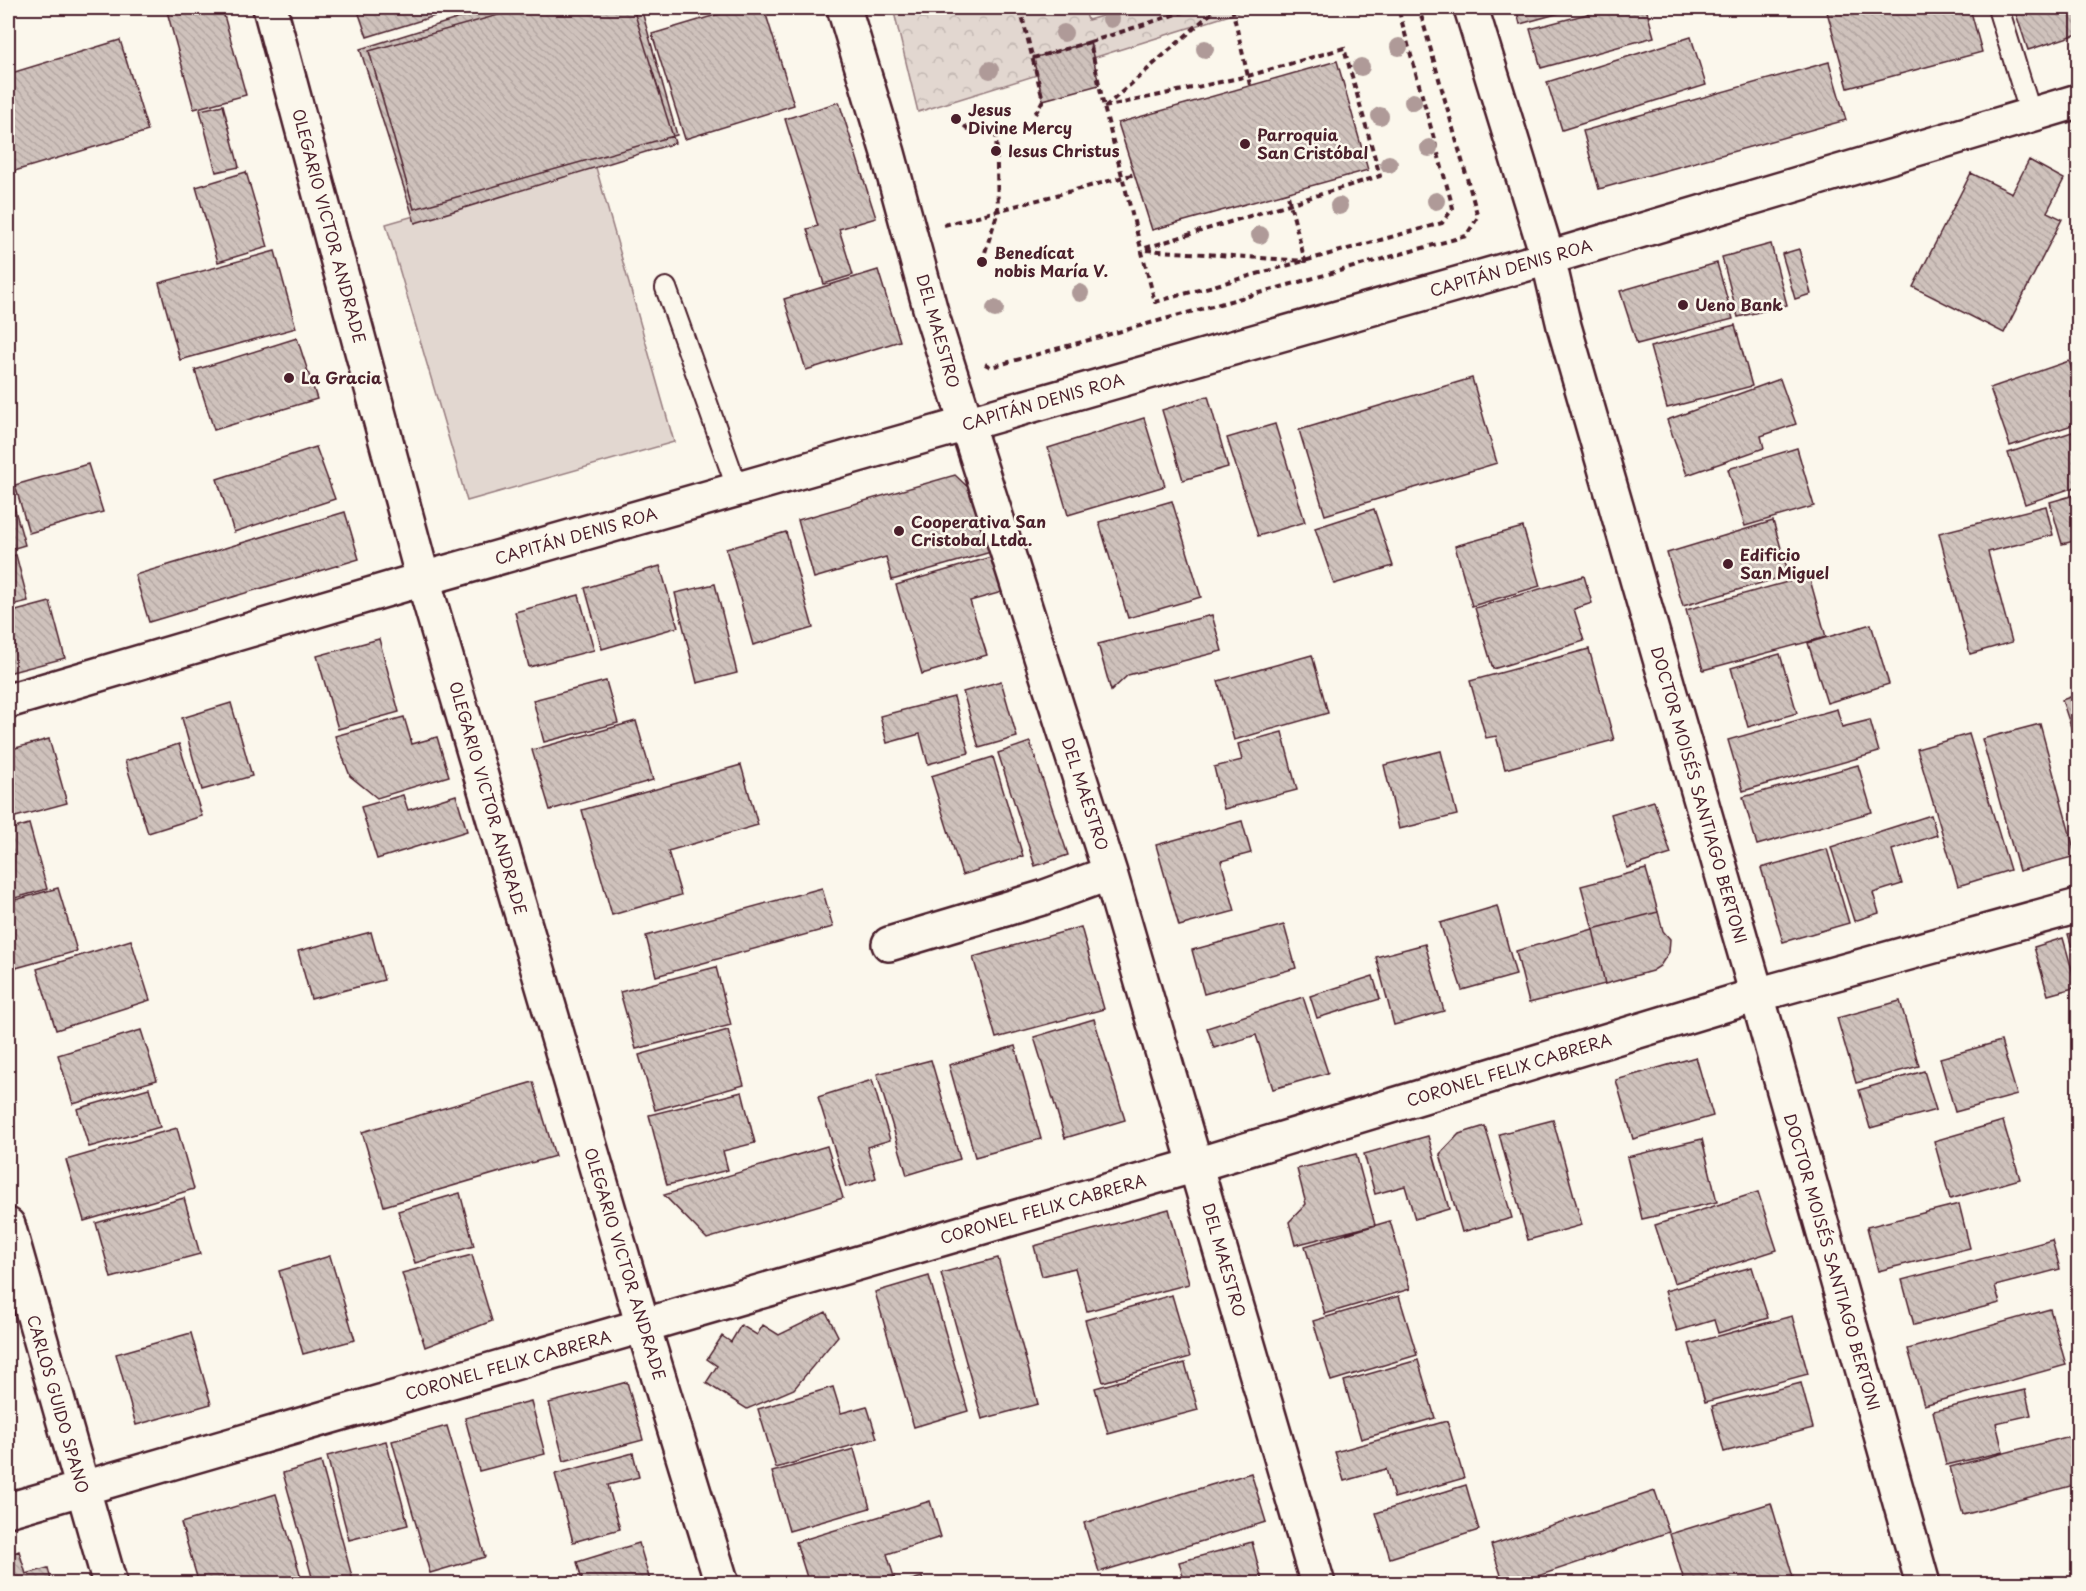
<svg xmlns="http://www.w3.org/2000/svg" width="2086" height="1591" viewBox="0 0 2086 1591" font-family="'Playpen Sans',sans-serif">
<defs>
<pattern id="park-crowns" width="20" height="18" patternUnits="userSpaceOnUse" patternTransform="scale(1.5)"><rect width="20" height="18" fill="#e2d7d0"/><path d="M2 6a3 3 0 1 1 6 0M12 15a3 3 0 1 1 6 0" fill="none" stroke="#c3b8b3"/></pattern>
<pattern id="building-back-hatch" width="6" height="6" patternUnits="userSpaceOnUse" patternTransform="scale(1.5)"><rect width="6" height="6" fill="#cfc2bc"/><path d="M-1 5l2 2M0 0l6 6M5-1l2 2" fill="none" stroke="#b3a6a2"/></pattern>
</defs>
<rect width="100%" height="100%" fill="#fbf7ec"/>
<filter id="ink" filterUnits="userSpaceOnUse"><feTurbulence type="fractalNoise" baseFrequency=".0167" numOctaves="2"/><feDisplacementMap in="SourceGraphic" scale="12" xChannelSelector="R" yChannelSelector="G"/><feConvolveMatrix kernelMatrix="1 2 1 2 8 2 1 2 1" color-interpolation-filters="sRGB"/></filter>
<g filter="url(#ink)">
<path fill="url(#park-crowns)" stroke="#967b7e" stroke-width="1.5" d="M893,8H1084L1088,20L1129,8H1252L1093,58L1090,42L1034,58L1037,75L918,112Z"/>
<path fill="#e2d7d0" stroke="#967b7e" stroke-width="1.5" d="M595,164L674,442L467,501L386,224Z"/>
<path fill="url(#building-back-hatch)" stroke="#4a1f2b" stroke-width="1.5" d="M166,8H222L246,95L194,109Z
M357,8H433L435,16L367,37Z
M492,8H633L675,143L415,223L360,49Z
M523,8H641L677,135L414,209L369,51Z
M739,8H764L794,105L685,139L652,34Z
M1516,8H1578L1520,24Z
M1610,8H1646L1654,37L1541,68L1530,29Z
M1826,8H1970L1982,52L1848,88Z
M2014,8H2078V34L2028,50Z
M1691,37L1706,85L1562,130L1547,82Z
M120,40L148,131L8,173V74Z
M1090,42L1099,85L1043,100L1033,58Z
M1337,61L1368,170L1152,230L1118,123Z
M1829,62L1846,120L1599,189L1583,131Z
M839,102L876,218L839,229L853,275L824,284L807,229L818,226L785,119Z
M223,105L239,167L216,172L200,110Z
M2029,160L2064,179L2047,212L2062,219L2004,333L1913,287L1971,173L2012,193Z
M246,172L268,247L218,262L196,187Z
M1771,244L1787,305L1738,317L1722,257Z
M1799,249L1811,294L1795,299L1782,254Z
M275,251L296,328L180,360L159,283Z
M1717,263L1733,319L1637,344L1620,291Z
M878,270L900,341L806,370L784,299Z
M1735,325L1752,386L1667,408L1650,347Z
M297,338L317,399L214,430L195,370Z
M2069,361L2078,387V423L2010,446L1990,388Z
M1472,378L1497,463L1325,515L1299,430Z
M1780,379L1796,424L1761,436L1764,448L1687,475L1667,420Z
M1208,396L1228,467L1183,480L1162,410Z
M1144,418L1165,486L1068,515L1048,448Z
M1275,424L1305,522L1258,536L1227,438Z
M2078,430V486L2025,504L2008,453Z
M316,447L335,499L234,532L217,479Z
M1797,448L1814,506L1745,526L1728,469Z
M88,464L103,512L29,533L15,485Z
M955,475L975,494L991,552L892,580L886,557L814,578L798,520Z
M8,489H9L25,545L8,550Z
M2078,494V540L2062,544L2050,502Z
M1172,501L1201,597L1128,618L1099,522Z
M2046,506L2053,535L1988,552L2012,642L1970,654L1939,533Z
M1374,509L1393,566L1334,584L1315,528Z
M345,512L359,559L149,622L135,575Z
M1773,521L1789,575L1683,606L1667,553Z
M1523,527L1540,586L1472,606L1455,546Z
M786,532L813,628L753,645L726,549Z
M16,555L28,601L8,606V557Z
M991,557L1002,592L970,601L987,655L922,674L896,585Z
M660,566L678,627L602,649L585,588Z
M1584,576L1592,603L1574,609L1584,641L1493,669L1475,608Z
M1809,576L1826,637L1703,670L1686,610Z
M715,584L737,673L697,683L675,593Z
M579,595L594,650L529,667L515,612Z
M50,602L65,658L8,673V613Z
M1212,615L1222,651L1128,675L1111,691L1098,644Z
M1871,624L1889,684L1827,703L1808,643Z
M379,639L399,712L338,729L317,656Z
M1589,649L1614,740L1505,769L1496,736L1486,738L1470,681Z
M1780,654L1797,713L1748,727L1731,668Z
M1312,655L1328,713L1234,740L1218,681Z
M606,681L618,723L544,742L533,700Z
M1001,681L1017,737L979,748L963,692Z
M2078,694V731L2073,733L2062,700Z
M954,697L969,753L928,764L920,734L887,743L880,716Z
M231,703L252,776L202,790L182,718Z
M1837,709L1842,727L1870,720L1879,752L1743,791L1728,740Z
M404,717L412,744L437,737L449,776L377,798L350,776L335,736Z
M636,721L653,780L550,810L532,750Z
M2040,724L2076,856L2019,871L1982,739Z
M1282,732L1297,790L1224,809L1214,767L1242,760L1238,744Z
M1969,734L2010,870L1958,886L1917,749Z
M49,739L67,803L8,819V750Z
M1030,742L1068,855L1035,866L998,753Z
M179,744L202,816L148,833L125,761Z
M1441,751L1457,815L1399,829L1384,765Z
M993,757L1023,856L962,875L931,776Z
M741,765L758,825L668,851L681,895L612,915L582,810Z
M1858,765L1872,812L1757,845L1743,797Z
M403,795L408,810L456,795L467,831L377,859L361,807Z
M1654,801L1671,854L1627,868L1611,814Z
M1931,815L1937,835L1892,850L1902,884L1873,893L1879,913L1854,921L1831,847Z
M1242,821L1251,853L1221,861L1235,911L1179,926L1156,845Z
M29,824L47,889L8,900V830Z
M1827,849L1849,923L1783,942L1761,868Z
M1646,869L1658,912L1593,929L1581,886Z
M58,888L77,951L16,968L8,940V902Z
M822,888L833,927L656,976L646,936Z
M1497,906L1516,975L1462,990L1440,923Z
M1658,912L1663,931L1670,939L1669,952L1660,966L1652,971L1605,984L1593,929Z
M1284,925L1296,968L1204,994L1192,950Z
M1081,927L1104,1009L996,1038L973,957Z
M1593,929L1605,984L1529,1003L1516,951Z
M2078,931V968L2068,934Z
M371,932L384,980L311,999L298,951Z
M2063,938L2077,987L2048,995L2034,947Z
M131,940L150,1000L56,1030L37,969Z
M1425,944L1444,1011L1394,1025L1376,957Z
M716,967L731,1025L636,1049L620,992Z
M1373,976L1380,999L1317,1018L1310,996Z
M1303,997L1328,1073L1273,1089L1256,1035L1214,1048L1207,1028Z
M1900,1001L1919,1066L1856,1083L1837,1018Z
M1094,1019L1125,1120L1065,1138L1034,1037Z
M141,1030L157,1080L73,1104L58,1055Z
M728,1030L744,1085L655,1110L639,1055Z
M2001,1041L2017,1095L1955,1112L1940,1058Z
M1015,1046L1041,1139L975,1157L949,1065Z
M1696,1057L1713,1116L1633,1139L1616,1080Z
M931,1060L960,1159L907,1175L877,1074Z
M1924,1071L1936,1110L1870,1128L1859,1090Z
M872,1080L890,1140L867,1147L876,1178L846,1187L818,1097Z
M533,1082L555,1156L384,1206L362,1132Z
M149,1088L160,1127L89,1147L77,1109Z
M742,1092L755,1143L723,1151L728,1170L667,1185L649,1115Z
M1553,1120L1582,1225L1528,1240L1499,1134Z
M2003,1121L2020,1179L1950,1199L1934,1141Z
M1485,1126L1512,1218L1462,1232L1440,1154L1459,1134Z
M177,1128L194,1189L84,1221L66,1160Z
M1428,1136L1449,1209L1415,1219L1405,1186L1375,1194L1364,1154Z
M1702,1139L1717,1202L1642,1219L1627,1157Z
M827,1146L843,1198L707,1239L664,1195Z
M1356,1154L1375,1225L1295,1245L1289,1222L1306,1204L1297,1169Z
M1758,1192L1777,1250L1674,1283L1655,1225Z
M460,1193L474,1246L415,1263L398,1211Z
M184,1198L200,1254L111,1278L96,1223Z
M1959,1204L1970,1248L1878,1271L1867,1227Z
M1169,1209L1189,1284L1087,1311L1075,1268L1042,1276L1034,1246Z
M1390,1221L1410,1289L1325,1314L1305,1246Z
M2052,1240L2060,1269L1995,1286L2000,1303L1914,1325L1902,1280Z
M472,1255L492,1321L425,1347L402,1273Z
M330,1256L355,1340L303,1354L279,1271Z
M998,1258L1038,1404L982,1419L941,1273Z
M1752,1267L1768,1318L1718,1333L1714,1320L1677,1331L1665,1291Z
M929,1276L968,1411L914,1427L875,1292Z
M1172,1295L1190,1357L1103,1382L1085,1320Z
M1399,1296L1417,1355L1331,1381L1313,1321Z
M2050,1309L2066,1365L1924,1405L1908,1349Z
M826,1312L838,1336L794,1389L747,1409L706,1383L717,1366L707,1359L722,1336L731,1342L741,1325L757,1335L763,1325L779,1335Z
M1792,1316L1808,1374L1705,1402L1689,1344Z
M191,1333L211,1404L136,1425L116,1354Z
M1418,1360L1435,1418L1361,1439L1344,1381Z
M1185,1363L1198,1410L1108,1434L1095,1388Z
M627,1382L643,1440L564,1461L549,1403Z
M1801,1383L1813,1428L1724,1452L1712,1406Z
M833,1387L841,1413L867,1406L877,1438L776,1468L758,1409Z
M2025,1390L2031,1415L1996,1423L2003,1452L1946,1465L1933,1411Z
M531,1401L545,1454L479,1471L465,1418Z
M1447,1421L1464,1478L1394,1498L1386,1469L1344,1481L1335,1452Z
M447,1426L485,1557L430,1573L392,1441Z
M2078,1434V1484L1963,1515L1950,1467Z
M386,1441L408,1525L349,1540L327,1456Z
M854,1449L870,1508L789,1531L772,1472Z
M633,1453L639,1477L608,1485L620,1529L573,1542L555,1474Z
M321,1462L354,1584H314L283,1473Z
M1251,1473L1266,1522L1099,1572L1084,1523Z
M1466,1485L1479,1530L1390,1558L1376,1513Z
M1655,1491L1669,1532L1514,1584H1504L1491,1545Z
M276,1494L303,1584H199L181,1523Z
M930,1501L941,1537L887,1554L895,1580L885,1584H809L796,1542Z
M1771,1503L1795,1584H1685L1670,1534Z
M1252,1542L1263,1584H1185L1179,1562Z
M639,1543L651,1584H583L577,1562Z
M19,1551L26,1574L48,1568L52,1584H8V1555Z
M922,1577L924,1584H898Z"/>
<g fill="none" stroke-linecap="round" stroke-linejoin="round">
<g stroke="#4a1f2b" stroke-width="24">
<path id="service" d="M1998,8L2031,115
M666,288L738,490"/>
</g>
<g stroke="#4a1f2b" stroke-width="38">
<path id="minor" d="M844,8L888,153L933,319L1110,873L1318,1584
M423,579L643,1326L722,1584
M889,944L1042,898L1110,873
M8,1225L110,1584
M8,1510L1196,1165L1757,995L2078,906"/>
</g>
<g stroke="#4a1f2b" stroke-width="38">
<path id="tertiary" d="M1471,8L1548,258L1564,326L1757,995L1923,1584"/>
</g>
<g stroke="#4a1f2b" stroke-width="38">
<path id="secondary" d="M270,8L423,579
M8,701L423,579L1548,258L2078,101"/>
</g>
<path stroke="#4a1f2b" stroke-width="4" stroke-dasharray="6 4.5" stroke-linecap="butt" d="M1020,8L1043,100L1034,116
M1195,8L1090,42L1104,107L1155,302L1442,223L1453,208L1398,8
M1232,8L1250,85
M1033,58L1090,42
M1104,107L1248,76L1344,48L1380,176L1142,249
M1105,107L1217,8
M956,119L972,132
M944,225L1135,174
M1146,250L1305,261L1287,192
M982,262L998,211L996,125
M985,364L991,367L1466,236L1478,217L1419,8"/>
<use href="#service" stroke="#fbf7ec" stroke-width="20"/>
<use href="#minor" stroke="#fbf7ec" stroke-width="33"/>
<use href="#tertiary" stroke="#fbf7ec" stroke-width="33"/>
<use href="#secondary" stroke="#fbf7ec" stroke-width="33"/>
</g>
<g fill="#af9a98">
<circle cx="1111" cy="19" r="9"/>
<circle cx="1064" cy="33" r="9"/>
<circle cx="1399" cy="47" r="9"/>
<circle cx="1205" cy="49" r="9"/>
<circle cx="1361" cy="67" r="9"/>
<circle cx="990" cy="70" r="9"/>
<circle cx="1413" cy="102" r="9"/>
<circle cx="1380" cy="116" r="9"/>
<circle cx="1429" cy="148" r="9"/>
<circle cx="1389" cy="164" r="9"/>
<circle cx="1436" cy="201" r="9"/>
<circle cx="1339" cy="206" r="9"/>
<circle cx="1260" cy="235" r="9"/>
<circle cx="1080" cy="293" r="9"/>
<circle cx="995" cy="309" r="9"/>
</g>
</g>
<g fill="#4a1f2b" stroke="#fbf7ec" stroke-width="2">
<circle cx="956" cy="119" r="6"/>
<circle cx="1245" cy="144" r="6"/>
<circle cx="996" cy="151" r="6"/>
<circle cx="982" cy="262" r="6"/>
<circle cx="1683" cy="305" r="6"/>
<circle cx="289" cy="378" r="6"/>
<circle cx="899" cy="531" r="6"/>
<circle cx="1728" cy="564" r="6"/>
</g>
<g text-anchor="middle" stroke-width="5" stroke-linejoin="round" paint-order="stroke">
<g font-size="16" font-weight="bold" fill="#4a1f2b" stroke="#fbf7ec" text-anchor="start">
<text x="968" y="116">Jesus<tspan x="968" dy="18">Divine Mercy</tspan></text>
<text x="1257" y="141">Parroquia<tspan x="1257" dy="18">San Cristóbal</tspan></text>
<text x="1008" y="157">Iesus Christus</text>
<text x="994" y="259">Benedícat<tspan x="994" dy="18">nobis María V.</tspan></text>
<text x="1695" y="311">Ueno Bank</text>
<text x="301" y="384">La Gracia</text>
<text x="911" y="528">Cooperativa San<tspan x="911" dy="18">Cristobal Ltda.</tspan></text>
<text x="1740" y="561">Edificio<tspan x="1740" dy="18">San Miguel</tspan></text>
</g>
<g font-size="16" fill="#4a1f2b" stroke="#fbf7ec">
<text transform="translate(329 226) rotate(75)" y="6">OLEGARIO VICTOR ANDRADE</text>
<text transform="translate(1511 268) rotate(-16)" y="6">CAPITÁN DENIS ROA</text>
<text transform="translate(938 331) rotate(74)" y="6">DEL MAESTRO</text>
<text transform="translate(1043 402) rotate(-16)" y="6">CAPITÁN DENIS ROA</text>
<text transform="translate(576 536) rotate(-16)" y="6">CAPITÁN DENIS ROA</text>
<text transform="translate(1085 794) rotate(72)" y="6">DEL MAESTRO</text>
<text transform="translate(1699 795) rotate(74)" y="6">DOCTOR MOISÉS SANTIAGO BERTONI</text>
<text transform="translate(488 798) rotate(74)" y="6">OLEGARIO VICTOR ANDRADE</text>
<text transform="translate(1509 1070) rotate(-17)" y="6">CORONEL FELIX CABRERA</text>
<text transform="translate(1043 1209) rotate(-16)" y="6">CORONEL FELIX CABRERA</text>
<text transform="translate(1224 1260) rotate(74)" y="6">DEL MAESTRO</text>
<text transform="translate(1832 1262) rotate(74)" y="6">DOCTOR MOISÉS SANTIAGO BERTONI</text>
<text transform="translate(625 1264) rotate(73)" y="6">OLEGARIO VICTOR ANDRADE</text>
<text transform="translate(508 1365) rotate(-16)" y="6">CORONEL FELIX CABRERA</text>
<text transform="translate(58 1404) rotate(74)" y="6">CARLOS GUIDO SPANO</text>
</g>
</g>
<rect width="2086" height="1591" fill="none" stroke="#fbf7ec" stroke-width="30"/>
<rect x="15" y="15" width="2056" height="1561" fill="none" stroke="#4a1f2b" stroke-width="2" filter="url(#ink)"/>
</svg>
